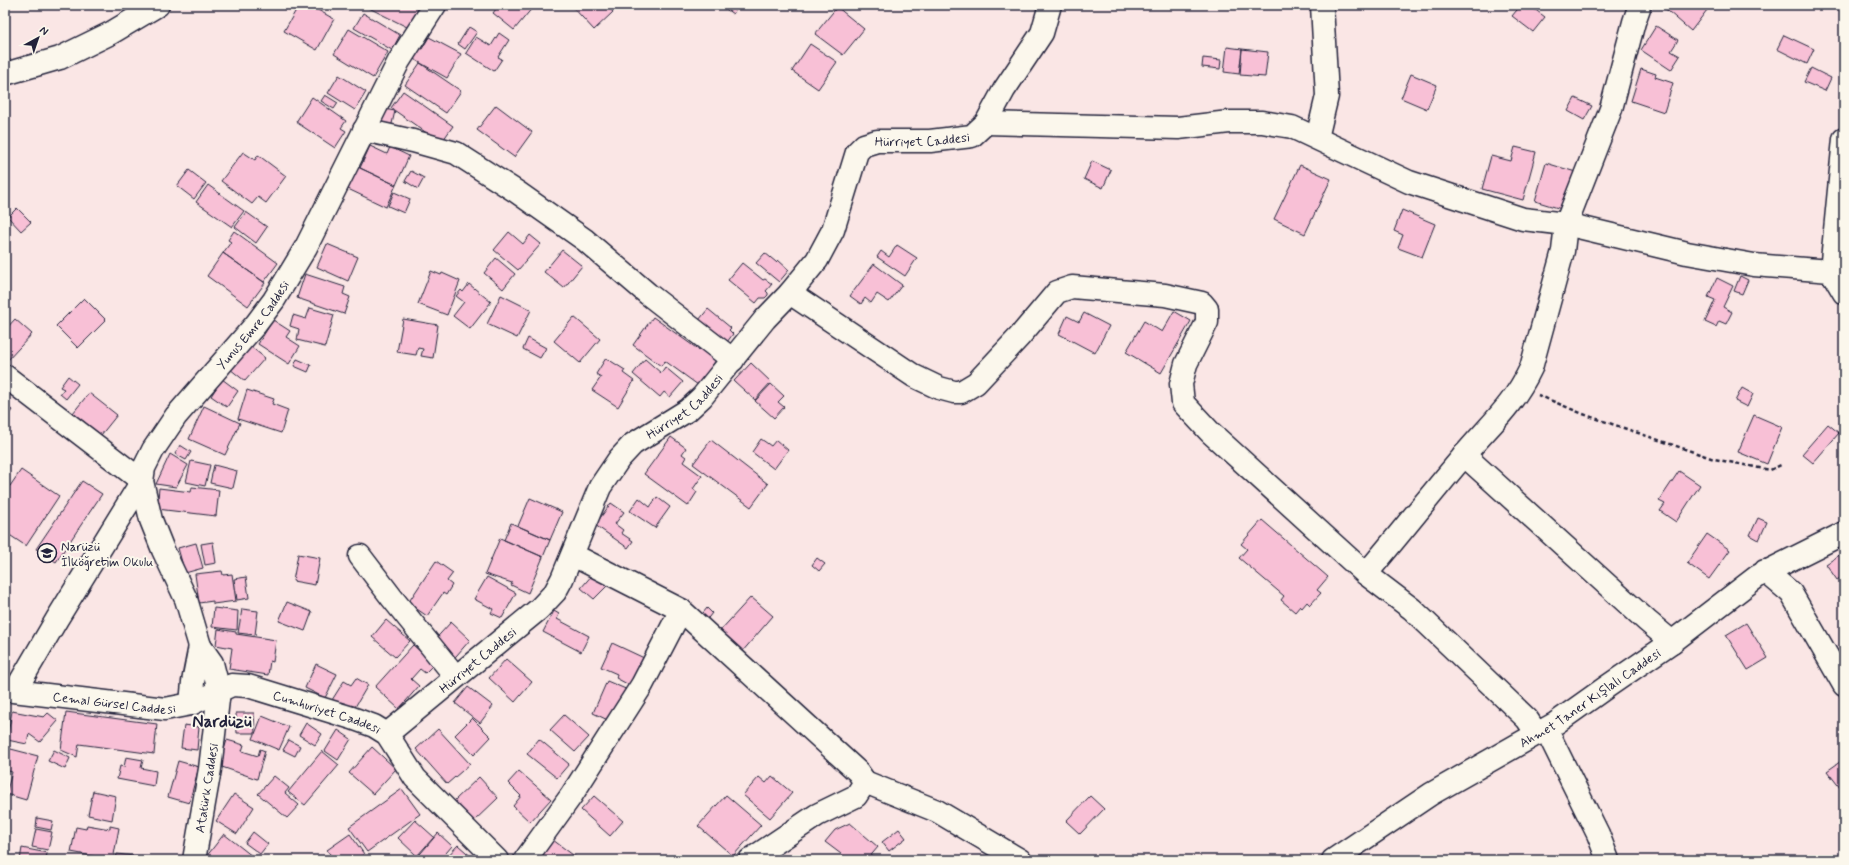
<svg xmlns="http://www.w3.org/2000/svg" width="1849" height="865" viewBox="0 0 1849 865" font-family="Mynerve,sans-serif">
<rect width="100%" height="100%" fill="#fae6e5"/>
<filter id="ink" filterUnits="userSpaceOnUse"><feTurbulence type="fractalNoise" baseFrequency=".025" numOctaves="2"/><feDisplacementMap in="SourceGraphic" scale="8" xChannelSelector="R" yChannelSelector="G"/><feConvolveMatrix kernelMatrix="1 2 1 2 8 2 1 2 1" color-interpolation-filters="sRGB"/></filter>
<g filter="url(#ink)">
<path fill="#f8c0d6" stroke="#22223b" d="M299,5H309L334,19L317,50L284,31Z
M369,5H419L420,6L409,28L367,7Z
M499,5H531L533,7L514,30L493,13Z
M571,5H606L613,12L594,30Z
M720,5H739L733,14Z
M1521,5H1529L1545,17L1533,32L1512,16Z
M1661,5H1701L1707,10L1691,31Z
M837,7L864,29L843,55L815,34Z
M363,13L400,35L392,50L354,28Z
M1656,26L1678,40L1671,51L1680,56L1671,70L1641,50Z
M469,27L477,32L465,49L458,44Z
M349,29L388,52L373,78L334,54Z
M499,33L509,40L498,57L502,59L494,71L466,53L476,37L491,46Z
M1784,35L1814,49L1807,64L1777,49Z
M429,37L461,54L447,78L410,57L416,46L422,49Z
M810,44L837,62L818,89L792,71Z
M1227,47L1242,49L1239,74L1224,72Z
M1242,49L1268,52L1265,77L1240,75Z
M1203,58L1221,60L1220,69L1202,67Z
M420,63L461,91L446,113L405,85Z
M1811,68L1831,78L1825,91L1804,82Z
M1641,69L1656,74L1655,77L1673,83L1664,112L1631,101Z
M1411,74L1437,85L1427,109L1401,98Z
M339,75L366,92L355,110L328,93Z
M403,91L453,126L441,143L391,108Z
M325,95L338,103L334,109L321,101Z
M312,97L346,121L341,128L346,131L335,148L296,122Z
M1575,98L1592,106L1584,120L1568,111Z
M496,105L532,132L514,157L477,130Z
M384,109L395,111L391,128L380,125Z
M370,146L387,154L390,147L409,156L396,185L360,168Z
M1515,147L1536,152L1523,200L1482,189L1491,156L1511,161Z
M243,152L255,160L258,155L286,176L266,203L258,197L252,204L221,181Z
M1092,161L1111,170L1103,188L1084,179Z
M1546,163L1579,173L1568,211L1535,201Z
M1300,165L1331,179L1305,234L1274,219Z
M358,167L396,185L386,207L348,189Z
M189,170L206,183L194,199L177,186Z
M411,171L424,178L418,189L405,181Z
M208,185L244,211L232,227L196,202Z
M394,192L410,199L404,213L388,206Z
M17,208L31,222L21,231L8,217Z
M1402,210L1435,224L1422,257L1398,248L1403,235L1394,231Z
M246,212L267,227L256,243L235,227Z
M234,231L278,263L264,282L223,253L231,242L228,240Z
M509,232L523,244L530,235L541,244L518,270L494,250Z
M327,244L358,257L348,281L317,267Z
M897,245L917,258L905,276L877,257L881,251L889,257Z
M562,250L582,266L564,288L544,272Z
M223,253L265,283L248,306L207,276Z
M765,253L776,262L778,260L789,270L779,282L756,263Z
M496,258L515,274L503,289L484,273Z
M742,263L763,280L765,279L772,284L766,291L768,293V295L765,298H760L756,303L728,280Z
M874,264L902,285L889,302L877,294L871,303L865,298L861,304L850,296Z
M431,271L441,275L442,273L460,281L447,315L418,304Z
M305,274L345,287L343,294L350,297L344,314L297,298Z
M1740,276L1748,280L1742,294L1734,291Z
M1717,278L1733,286L1723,307L1732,312L1726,324L1719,321L1716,327L1705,322L1715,300L1708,297Z
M469,284L491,302L470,329L453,316L464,302L456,296L461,290L463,292Z
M501,295L531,310L517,338L487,324Z
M84,298L106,320L78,348L56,326Z
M310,308L334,315L325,347L297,340L299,329L290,326L293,315L306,319Z
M708,309L731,328L729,330L733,334L724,346L699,320Z
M1174,311L1191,321L1161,373L1126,352L1144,321L1162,332Z
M1084,313L1109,326L1095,353L1059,334L1067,316L1079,322Z
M574,317L600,339L580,363L554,341Z
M653,317L699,350L703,345L719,356L698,385L665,361L661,366L633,345Z
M15,319L32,334L7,361L5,359V330Z
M403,319L438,325L433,358L421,356L423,349L418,348L416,355L397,352Z
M273,320L290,331L286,337L300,346L289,364L258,344Z
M528,338L546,348L540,358L523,349Z
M250,346L265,358L245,381L230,369Z
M606,358L625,370L623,373L634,381L618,407L592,390L601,377L596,374Z
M297,359L311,365L308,372L294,366Z
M645,359L661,373L665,367L683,382L670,397L664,392L660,397L633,374Z
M751,363L771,382L755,400L734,381Z
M68,376L78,384L66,399L60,394L64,389L60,387Z
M222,379L238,391L227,407L211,396Z
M771,384L784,396L778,402L784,407L774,418L755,401Z
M1742,388L1753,394L1747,407L1735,401Z
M247,390L274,399L272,404L288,410L281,433L238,419Z
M89,393L117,415L101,435L73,413Z
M5,405L12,410L5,420Z
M204,406L240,423L225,455L189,439Z
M1754,415L1782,427L1767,464L1738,452Z
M1828,424L1839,433L1813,463L1802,454Z
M671,437L686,448L682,454L686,457L683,462L702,476L693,489L697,492L688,506L644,474Z
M761,439L771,446L776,440L788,450L774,469L752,452Z
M711,440L768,484L751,507L693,464Z
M180,445L191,452L186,460L175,454Z
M170,454L188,465L176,487L156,484Z
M191,461L210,465L205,486L186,482Z
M214,465L237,471L233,488L210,483Z
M21,470L59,496L26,546L5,532V483L10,486Z
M1679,471L1700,485L1676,522L1660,511L1665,504L1659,501Z
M82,481L102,494L56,562L36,549Z
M192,487L219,490L216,516L157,509L159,488L191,492Z
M657,497L670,507L655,528L630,511L639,498L650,507Z
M530,498L562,512L550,540L518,526Z
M611,503L624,512L615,524L623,530L621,533L633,541L628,548L595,525Z
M1758,518L1767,522L1759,540L1750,535Z
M1262,520L1328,577L1317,590L1321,593L1310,605L1307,602L1302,608L1300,606L1295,612L1281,600L1284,596L1239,558L1247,549L1241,544Z
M511,523L550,540L543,557L504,540Z
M1707,534L1730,550L1709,579L1687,563Z
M500,538L543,557L528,593L511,585L512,583L485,574Z
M213,542L216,563L205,565L201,544Z
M196,543L203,568L185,573L178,548Z
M298,554L320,558L315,585L293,581Z
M1841,554L1844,558V575L1837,580L1826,564Z
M817,558L825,564L819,571L812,565Z
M436,561L453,573L447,581L452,585L446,595L443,593L427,616L408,603Z
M222,571L223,575L232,574L236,601L213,604V601L199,603L195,574Z
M593,574L607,586L594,599L581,588Z
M246,577L249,598L237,600L234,579Z
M487,577L516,593L502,618L491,613L493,609L474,599Z
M751,597L773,616L741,653L718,633Z
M287,602L312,612L305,631L279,621Z
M214,608L238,611L237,630L212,627Z
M707,608L712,613L705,622L699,618Z
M242,609L258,611L255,635L238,633Z
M554,611L559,614L557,619L589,636L581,652L543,632Z
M386,620L410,641L395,657L372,637Z
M451,622L470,640L450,663L430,645Z
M1746,623L1768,658L1748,670L1726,635Z
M218,629L236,632V634L276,640L273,662L270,661L268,675L229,669L232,648L216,645Z
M612,643L644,658L631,686L616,678L617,674L601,667Z
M413,645L434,664L425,673L420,669L411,679L419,686L399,709L375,687Z
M506,659L532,682L515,702L489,678Z
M316,664L337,674L325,698L305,688Z
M356,678L368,685L352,712L332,700L344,681L351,685Z
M607,681L628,690L614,723L593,713Z
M468,687L493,706L480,723L455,703Z
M12,711L44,717L48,713L58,721L40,742L29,734L27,744L7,740Z
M66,712L157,724L154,754L79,744L77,757L61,750Z
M236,713H254L255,733H237Z
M564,715L589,737L575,752L550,730Z
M262,716L289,727L279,750L253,739Z
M472,718L491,737L474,755L455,735Z
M5,719H9L5,738Z
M306,723L322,734L315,745L299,735Z
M184,725L199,727L197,750L181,748Z
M438,729L470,764L447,784L416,749Z
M338,730L351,739L338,760L325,751Z
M539,739L569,764L557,778L527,754Z
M227,740L244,745L242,751L258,756L260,749L265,751L257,779L219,766Z
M289,740L300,746L295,756L283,750Z
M372,747L396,769L373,794L349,773Z
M7,748L38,756L26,800L6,794L12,772L5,770V757Z
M54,750L70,758L65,769L48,761Z
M322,751L339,765L305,805L288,792Z
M126,757L143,760L141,768L156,771L154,786L117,779L120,766L124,767Z
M1844,759V793L1827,771Z
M178,761L199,767L189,803L168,797Z
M519,771L551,799L530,822L513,806L521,796L508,783Z
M274,776L289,788L285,793L299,805L287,818L258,794Z
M772,776L792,793L770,818L743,795L759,777L766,783Z
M479,777L498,798L473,822L454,801Z
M402,789L420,814L367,852L349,827Z
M93,791L116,796L112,820L88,815Z
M234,794L254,807L237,834L216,821Z
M726,795L761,825L733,856L698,826Z
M594,796L623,821L610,836L581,810Z
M1090,796L1104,809L1080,834L1066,821Z
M37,818L53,821L51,830L36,827Z
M415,820L434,837L417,856L398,838Z
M850,823L878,847L867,860H849L825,842L835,830Z
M87,825L110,829V826L119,828L113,860L71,852L76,827L86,829Z
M36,829L52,832L48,850L32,847Z
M899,829L906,838L889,851L882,842Z
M253,832L268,844L260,854L245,843Z
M438,833L452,846L440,860H415Z
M224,834L257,860H211L206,857Z
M350,834L364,854L356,860H334L327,850Z
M549,837L577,858L575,860H544L536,854Z
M458,845L475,860H444Z
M22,848L47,853L46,860H20Z
M117,854L166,860H116Z"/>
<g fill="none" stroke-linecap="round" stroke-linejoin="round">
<g stroke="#22223b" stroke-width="25">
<g id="minor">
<path d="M5,74L60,58L111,33L158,5"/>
<path d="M986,123L1178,128L1229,122H1262L1292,127L1409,182L1523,219L1566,224L1687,253L1754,265L1831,271"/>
<path d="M364,130L413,141L456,153L517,192L585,240L648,294L733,360"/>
<path d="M1317,138L1327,96L1322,5"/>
<path d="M1844,139L1831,271L1844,293"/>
<path d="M790,293L914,376L939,388L954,392H961L976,383L1020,336L1057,292L1072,287L1165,295L1202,303L1207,309V322L1186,364L1181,384L1183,403L1210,432L1366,574L1412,609L1527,719L1537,734"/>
<path d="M5,376L142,481L57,619L15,691"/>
<path d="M1464,455L1647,621L1672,642"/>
<path d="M573,555L681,610L858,772L865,782L856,796L817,815L750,860"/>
<path d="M360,556L392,598L456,677"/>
<path d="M1765,571L1791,593L1844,685"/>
<path d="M1366,574C1398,536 1429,497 1461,459C1488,426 1512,408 1531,368L1563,251L1566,224L1611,109L1634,22L1640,5"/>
<path id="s1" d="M200,646L186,599L163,550L151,520L142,481L144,468L153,450L176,416L256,324L274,300L306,247L399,61L435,5"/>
<path id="s2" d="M5,690L165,709L191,704L232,685L248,686L352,718L374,726L387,734L415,778L497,860"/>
<path d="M191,704L193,682L200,646L212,663L219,691L210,769L194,860"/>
<path d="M1546,729L1598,834L1608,860"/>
<path id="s3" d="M387,734L539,609L555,592L562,579L600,487L619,459L633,444L688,410L702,397L765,319L790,293L817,260L833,230L857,152L864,145L877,141H930L972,136L986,123L1004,90L1042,33L1050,5"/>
<path d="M865,782L937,811L1020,860"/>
<path d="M525,860L571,796L642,685L681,610"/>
<path id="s4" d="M1333,860L1431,794L1556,723L1608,686L1672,642L1758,576L1844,533"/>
</g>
</g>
<path stroke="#22223b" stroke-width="2.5" stroke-dasharray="4 3" stroke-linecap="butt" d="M1538,395L1583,414L1714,459L1770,470L1781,465"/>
<use href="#minor" stroke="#fbf7ec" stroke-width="22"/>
</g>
</g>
<defs>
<g id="school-ring" transform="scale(1)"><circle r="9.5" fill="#fbf7ec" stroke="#22223b" stroke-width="1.5"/><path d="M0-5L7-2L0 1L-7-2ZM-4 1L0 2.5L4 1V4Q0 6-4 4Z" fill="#22223b"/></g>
</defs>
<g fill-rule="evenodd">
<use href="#school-ring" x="47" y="553"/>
</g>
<g text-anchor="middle" stroke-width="4" stroke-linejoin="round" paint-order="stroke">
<g font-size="13" fill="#22223b" stroke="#fbf7ec">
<text dy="5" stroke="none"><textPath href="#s3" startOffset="836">Hürriyet Caddesi</textPath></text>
<text dy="5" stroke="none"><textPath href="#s1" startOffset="369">Yunus Emre Caddesi</textPath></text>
<text dy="5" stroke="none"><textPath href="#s3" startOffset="453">Hürriyet Caddesi</textPath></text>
<text dy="5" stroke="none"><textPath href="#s3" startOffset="117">Hürriyet Caddesi</textPath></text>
<text dy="5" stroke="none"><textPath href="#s4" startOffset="304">Ahmet Taner Kışlalı Caddesi</textPath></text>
<text dy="5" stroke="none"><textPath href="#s2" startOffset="110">Cemal Gürsel Caddesi</textPath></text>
<text dy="5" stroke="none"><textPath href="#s2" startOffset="332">Cumhuriyet Caddesi</textPath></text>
<text transform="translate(206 788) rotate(-81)" y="5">Atatürk Caddesi</text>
</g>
<g font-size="13" fill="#22223b" stroke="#fbf7ec" text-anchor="start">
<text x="61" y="551">Narüzü<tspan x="61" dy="15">İlköğretim Okulu</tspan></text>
</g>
<g font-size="17" font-weight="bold" fill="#22223b" stroke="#fbf7ec">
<text x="222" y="727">Nardüzü</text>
</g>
</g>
<rect width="1849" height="865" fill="none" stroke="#fbf7ec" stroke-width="20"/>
<rect x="10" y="10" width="1829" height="845" fill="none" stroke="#22223b" stroke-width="1.5" filter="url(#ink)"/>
<g transform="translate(38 38) rotate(40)" stroke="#fbf7ec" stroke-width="3" paint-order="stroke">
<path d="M0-3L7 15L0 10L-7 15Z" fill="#22223b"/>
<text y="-6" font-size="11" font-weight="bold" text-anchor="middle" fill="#22223b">N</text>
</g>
</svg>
